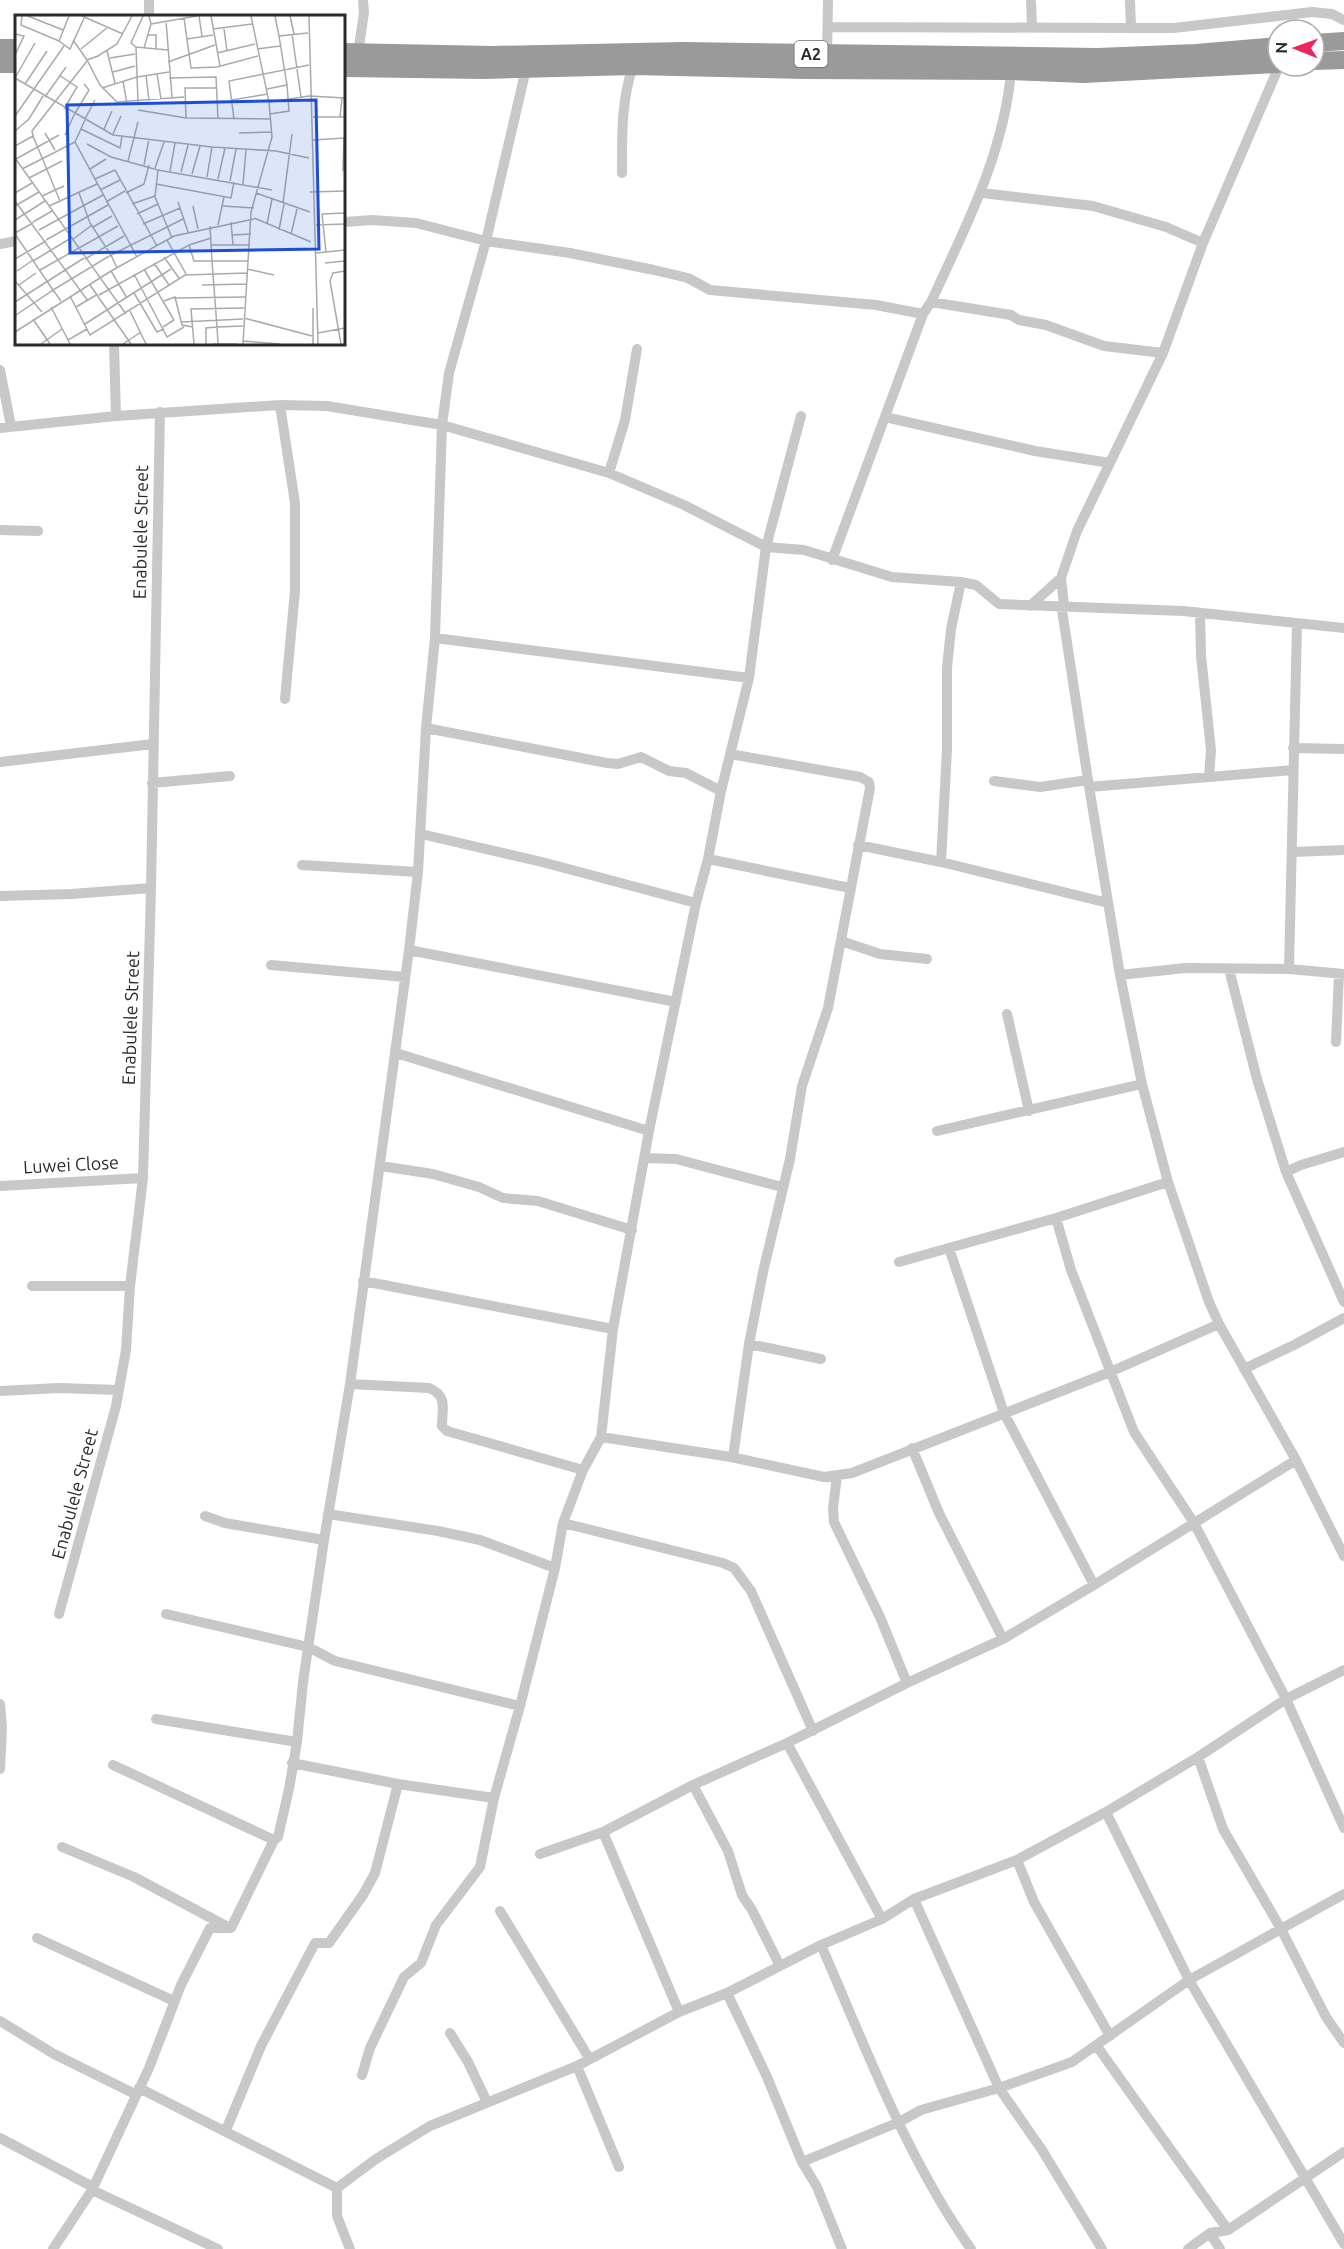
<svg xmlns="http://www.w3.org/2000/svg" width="1344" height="2249" viewBox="0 0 1344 2249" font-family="Ubuntu,sans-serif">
<rect width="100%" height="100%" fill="#fff"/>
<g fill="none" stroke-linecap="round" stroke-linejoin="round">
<path stroke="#c8c8c8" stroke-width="10" d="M1031,0L1032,28
M1130,0L1131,28H1174L1312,12L1332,14L1344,20
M149,16V0
M828,27L1131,28
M358,52L364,13L363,0
M827,57L828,0
M1279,66L1203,243L1163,353L1077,531L1061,578L1064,605L1062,610L1088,780L1120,975L1142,1084L1168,1182L1209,1302L1219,1324L1296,1460L1344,1556
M622,173C622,137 621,101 633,66
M982,193L1093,206L1166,227L1203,243
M344,222L372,220L416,223L486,241L570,253L654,270L688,278L710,290L876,305L923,314
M0,244L16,241
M931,302L1011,315L1019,320L1046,325L1104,346L1163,353
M114,344L116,416
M0,370L11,426
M280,405L295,503V591L285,699
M885,417L1035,451L1110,463
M0,428L116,416L280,405L327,406L442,425L609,473L684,505L766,547L804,550L892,577L961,582L976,585L999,604L1183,611L1344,628
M609,473L625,420L637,349
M0,530L38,531
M832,560L923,314L931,302C965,228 1004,154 1011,71
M1030,606L1061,578
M1200,613L1201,656L1211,750L1209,776
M435,638L749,678
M426,728L607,763L618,764L641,757L669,771L686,773L721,791
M1293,748L1344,749
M730,754L860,777L869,782L870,788L828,1008L802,1086L790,1159L763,1272L749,1344L733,1457
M0,762L153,744
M994,781L1040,787L1088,780
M152,783L230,776
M1089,787L1293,770
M421,834L542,862L696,903
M858,845L941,862L1108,903
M1293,852L1344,850
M708,859L850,888
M941,862L947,749V668L951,629L961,582
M302,865L418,872
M0,896L71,894L151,888
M841,941L880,954L927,959
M409,950L676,1002
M271,965L405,977
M1229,969L1257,1079L1286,1172
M1289,969L1297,624
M1120,975L1185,968L1289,969L1344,974
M1007,1014L1029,1111
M1336,1042L1339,974
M396,1053L649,1131
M937,1131L1142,1084
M1344,1152L1301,1165L1286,1172L1344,1302
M645,1158L676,1159L782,1187
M381,1166L433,1174L479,1187L503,1198L538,1201L632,1230
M0,1186L143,1178
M1056,1218L1071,1270L1134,1432L1194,1523L1286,1699L1344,1828
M949,1248L1004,1413L1094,1585
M899,1262L1056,1218L1168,1182
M363,1281L613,1329
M32,1286H130
M749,1344L821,1359
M1244,1369L1296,1344L1344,1318
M350,1384L429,1388C448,1396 442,1408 442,1426L447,1431L583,1470
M0,1391L59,1388L119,1390
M601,1437L731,1457L824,1477L852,1473L1110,1372L1219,1324
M912,1448L939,1513L1003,1639
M837,1475L833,1509L834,1522L880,1617L907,1683
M328,1514L438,1531L480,1540L555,1568
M205,1516L225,1523L324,1540
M563,1523L723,1563L734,1568L751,1591L813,1731
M59,1614L116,1406L126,1350L130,1286L143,1178L151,888L160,412
M166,1614L308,1647L335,1661L520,1706
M0,1704L2,1727L0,1769
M156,1719L297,1742
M787,1743L882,1919
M1198,1757L1223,1829L1281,1929L1326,2017L1344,2043
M113,1765L274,1840
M398,1784L494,1798
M693,1785L728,1851L742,1895L752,1910L780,1966
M1106,1812L1189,1980L1344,2244
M62,1847L134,1877L228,1927
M540,1854L603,1832
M1017,1860L1034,1902L1110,2036
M914,1899L999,2088L1042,2150L1102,2249
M500,1911L589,2058
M37,1938L174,2001
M821,1945C866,2048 906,2157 971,2249
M727,1993L767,2077L802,2162L817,2187L842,2249
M679,2012L603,1832L693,1785L787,1743L907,1683L1003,1639L1094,1585L1296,1460
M0,2021L54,2054L135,2094
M450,2033L468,2062L487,2102
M1096,2045L1228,2230
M577,2066L619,2167
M362,2075L370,2048L404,1977L421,1963L436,1925L480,1867L494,1798L520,1706L555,1568L563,1523L583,1470L601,1437L613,1329L649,1131L696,903L708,859L721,791L749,678L766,547L801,416
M139,2088L337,2188
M226,2130L261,2046L315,1943H329L363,1895L375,1873L398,1784L292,1763
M0,2138L93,2187
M802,2162L899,2122L921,2110L999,2088L1072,2062L1189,1980L1344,1894
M92,2190L218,2249
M1210,2233L1220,2249
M53,2249L92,2190L149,2068L181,1985L210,1928H231L274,1840L278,1837L289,1789L297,1742L303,1682L324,1540L350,1384L409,950L418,872L426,728L435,638L442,425L449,373L486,241L526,69
M350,2249L337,2216V2188L376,2159L430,2126L577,2066L679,2012L727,1993L821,1945L882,1919L914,1899L1017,1860L1106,1812L1198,1757L1286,1699L1344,1670
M1188,2249L1210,2233L1228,2230L1344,2152"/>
<path stroke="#9a9a9a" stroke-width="18" d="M1314,43L1344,41
M0,48H16
M344,52L492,55L683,51L1098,57L1196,53L1278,46
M1314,61L1344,60
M0,64H16
M344,68L484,70L633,66L805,70L1011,71L1084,74L1278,64"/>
</g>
<g text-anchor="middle" stroke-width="6" stroke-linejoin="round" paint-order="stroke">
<rect fill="#fff" stroke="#6b6b6b" stroke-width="1.5" x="794.5" y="41" width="33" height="26" rx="4.5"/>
<g font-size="16" font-weight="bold" fill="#2b2b2b">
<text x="811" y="60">A2</text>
</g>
<g font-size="18" fill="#2b2b2b" stroke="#fff">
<text transform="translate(141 532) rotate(-89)" y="6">Enabulele Street</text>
<text transform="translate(131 1018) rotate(-88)" y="6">Enabulele Street</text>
<text transform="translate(71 1165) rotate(-3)" y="6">Luwei Close</text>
<text transform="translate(75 1494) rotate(-75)" y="6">Enabulele Street</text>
</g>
</g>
<g transform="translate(15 15)">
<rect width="330" height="330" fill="#fff"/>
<path fill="none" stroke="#aaa" stroke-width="1.5" d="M7,1L6,10L44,26L54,1M13,1L48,15M67,1L108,19M184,1L187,21M196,1L205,51M260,1L264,21M275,1L279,19M294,1L303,329M169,3L176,53L202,52L243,41M151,6L157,82M136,9L182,1M198,14L237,9M209,14L212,36M0,19L9,21L0,40M277,19L286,82M133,20H141V34M172,24L198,20M58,25L72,45L83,41L102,29L117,1M44,26L55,34L70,1M121,32L116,28L128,1M129,33L136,9L134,1M66,34L93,12M242,34L265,31M92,36L100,68M202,38L240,29M95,43L120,39M72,45L85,70L102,87L169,82M153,47L200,30M98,57L120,51M142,59L146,84M44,60L62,72L49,94M131,60L134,86M0,63L98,120L197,132L261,136L294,143M0,63L20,28M154,63L201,62L203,104M108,66L112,89M10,69L32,36M272,70L264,21L293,18M87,73L122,62L154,57M252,74L272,70L274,96L255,99M30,82L51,52M217,85L253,79M123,87L121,32L153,35M254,87L294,81L330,83M123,95L171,103L256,104M59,100L74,75L69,69M0,101L49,31M298,102H330M325,102L327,83M171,103L170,73H201M70,104L80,85M219,104L214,66L294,50M66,114L105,133L107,121M89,114L97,96M0,116L14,104L28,81M30,118L40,135M224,118L257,117M98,119L106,101M50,120L59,100M18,121L45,186L34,191M298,125L330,123M60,127L70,105M72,129L96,142L143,155L257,175M0,131L18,121L17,116L72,46M0,143L111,299M1,144L44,120M113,146L123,107M129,150L134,124M140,153L149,127M7,154L60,127L122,242M75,154L91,144M143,155L140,182L157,223M155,156L160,128M328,156L329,122M166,157L173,130M177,159L185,131M192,162L197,132M14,163L47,146M80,164L100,155L142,231M203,164L210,133M215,166L221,134M141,169L216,183L219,167M228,169L231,135M85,175L105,165M295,177L330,176M0,178L17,168M111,178L129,169L134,150M241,178L295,197M27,181L49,171M0,186L73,286M45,186L82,169M91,187L110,176M163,187L173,217M268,188L277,119M117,189L140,181M0,191L24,177M178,191L183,214M208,191L239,193M122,199L143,189M307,199L311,237M307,199L330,198M239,203L296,227M0,205L30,186M18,207L37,196M216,207L218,230M128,209L165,193M252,209L257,184M203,210L209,182M301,210L330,209M78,212L97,201M24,215L88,180M264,215L269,189M0,218L18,208M0,219L38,275L1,300M276,219L282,194M218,220L236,219M31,225L93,190M57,225L77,210M152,225L171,259M174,230L196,223M196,230H235M301,238L330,235M149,242L164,263M0,244L31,226M70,244L109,221M18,246L56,223M139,248L154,270M310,248L330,246M102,253L96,240L168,204M129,254L159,305L148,312M232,254L259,260M25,255L103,211M2,256L18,245M96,256L112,283M119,259L152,322L169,312M0,266L27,297M4,270L21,258M75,270L116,329M187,270L231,269M119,278L142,317L149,314M84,280L174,230L179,246H197L195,211M55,281L75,320L170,260L232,258M161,283L230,282M46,286L38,275L96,240L75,208L64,178M149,286L160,282L167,310L178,312M0,287L69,243M36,292L53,325M61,292L83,279M298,293V329M115,296L131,329M229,303L297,321M18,304L35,329M166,307L228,304M70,309L156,254M0,317L96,256L159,221L239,204M303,318L330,313M228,326L265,329M26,329L47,314M55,329L53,325L72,314M108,329L126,317M179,329L176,294L229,293M191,329V313L202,312L197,246H233M198,329H222M203,329L202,312L228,311M228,329L236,197L257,122L254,87L236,1M326,329L315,266L318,258L330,256"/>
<path fill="#1d4ed8" fill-opacity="0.15" stroke="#1d4ed8" stroke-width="3" d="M301,85L304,234L55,238L52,90Z"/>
<rect width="330" height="330" fill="none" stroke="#2b2b2b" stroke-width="3"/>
</g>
<g transform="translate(1296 48) rotate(271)"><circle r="28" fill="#ffffff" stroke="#aaaaaa" stroke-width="1.5"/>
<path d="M0-4.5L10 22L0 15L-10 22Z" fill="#ea265e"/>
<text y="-9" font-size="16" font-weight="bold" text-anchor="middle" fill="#2b2b2b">N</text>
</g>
</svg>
